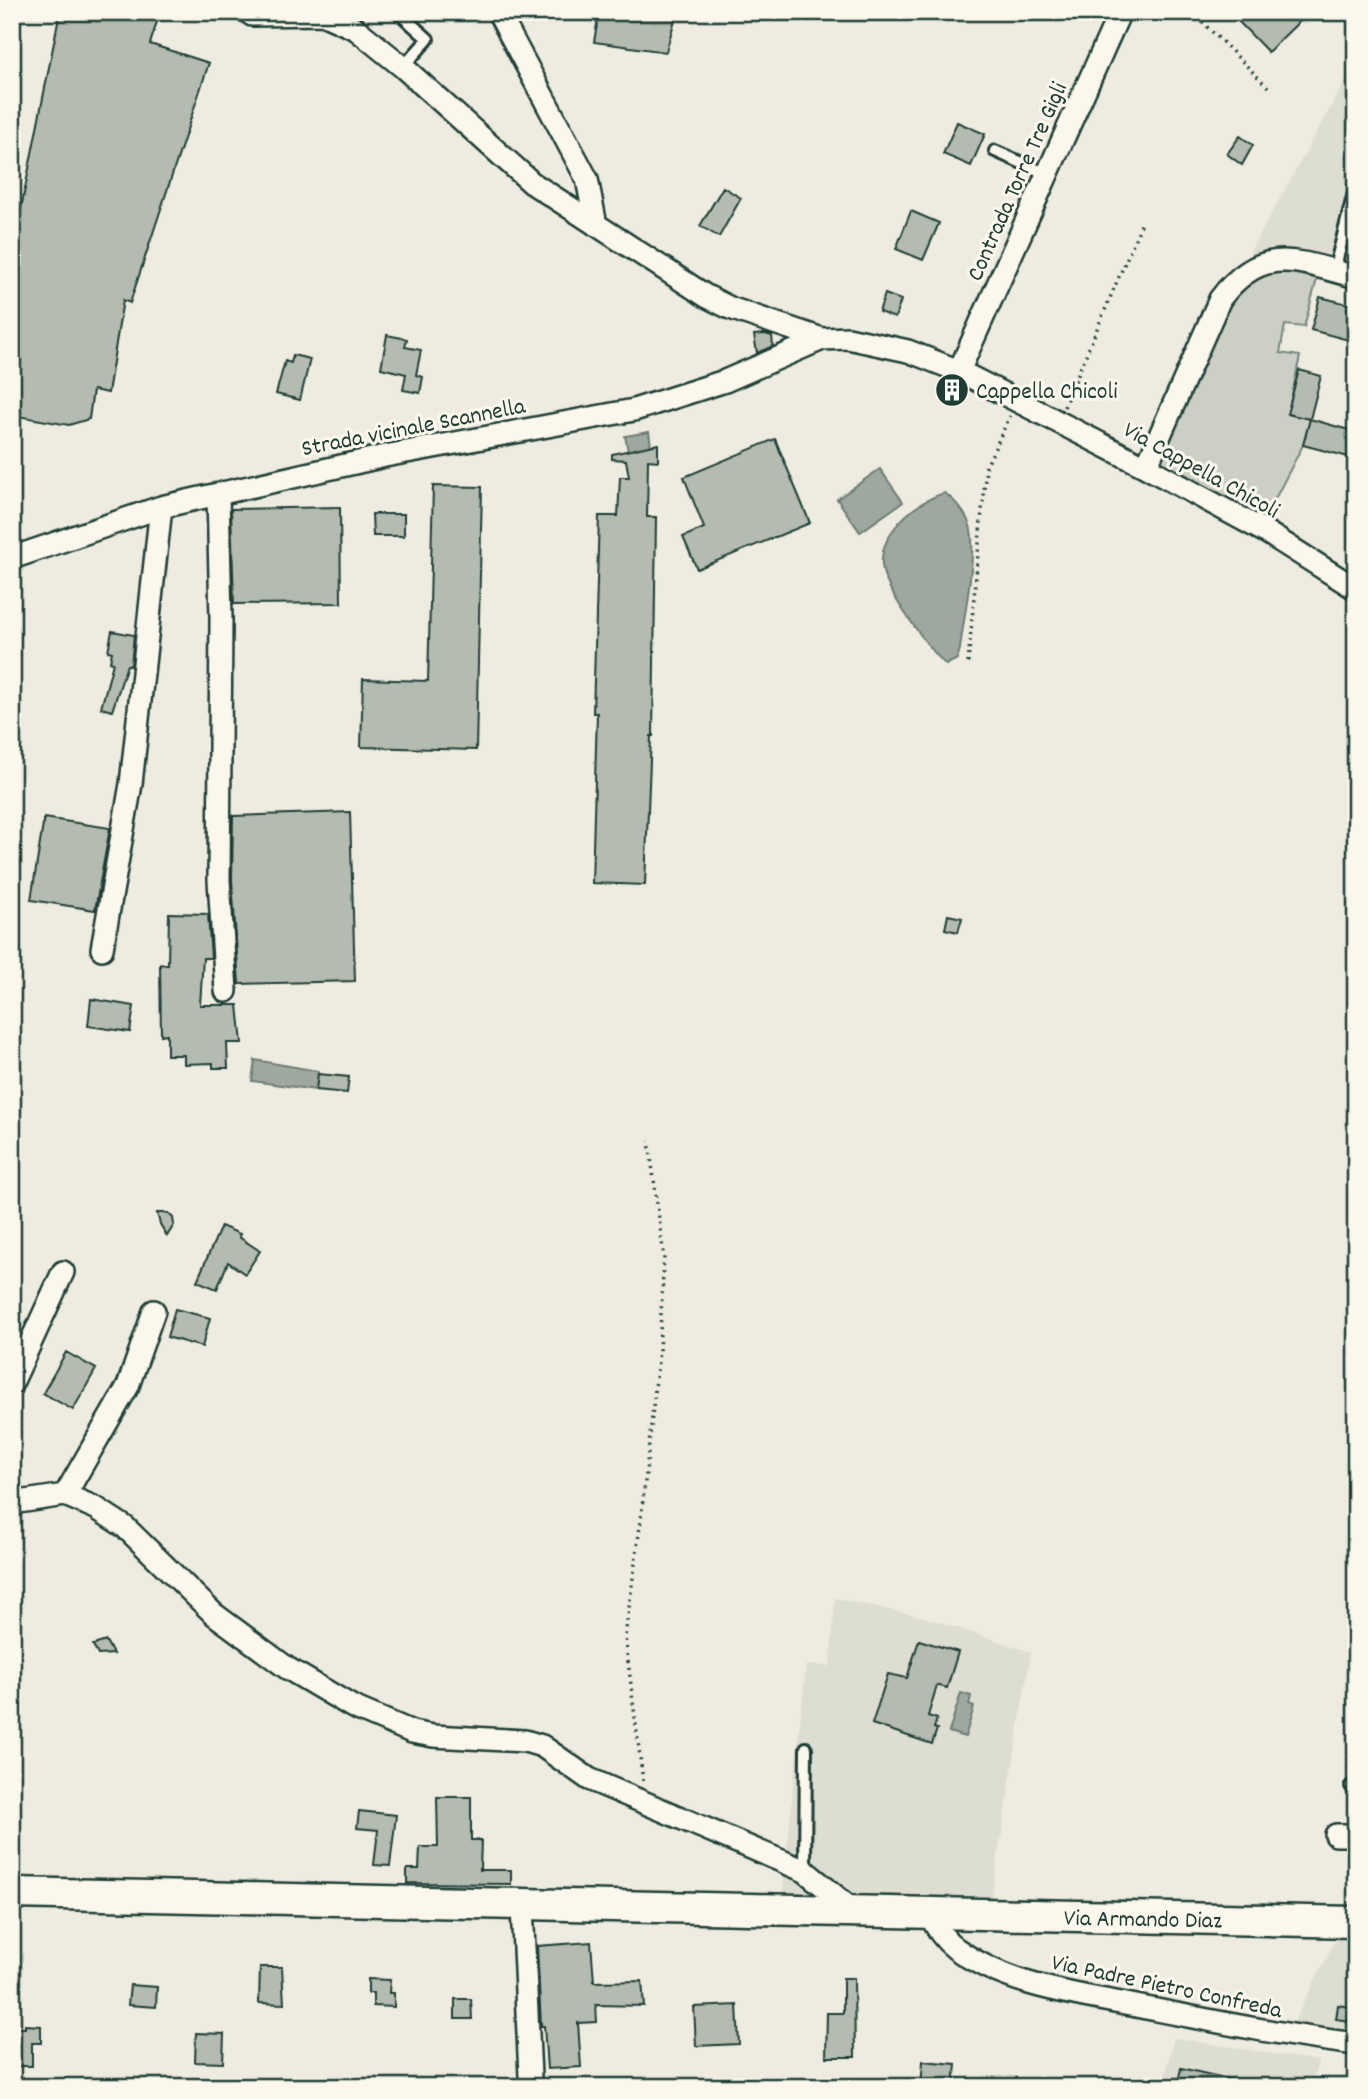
<svg xmlns="http://www.w3.org/2000/svg" width="1368" height="2099" viewBox="0 0 1368 2099" font-family="Dekko,sans-serif">
<rect width="100%" height="100%" fill="#eeece1"/>
<filter id="ink" filterUnits="userSpaceOnUse"><feTurbulence type="fractalNoise" baseFrequency=".0143" numOctaves="2"/><feDisplacementMap in="SourceGraphic" scale="14" xChannelSelector="R" yChannelSelector="G"/><feConvolveMatrix kernelMatrix="1 2 1 2 8 2 1 2 1" color-interpolation-filters="sRGB"/></filter>
<g filter="url(#ink)">
<path fill="#ddddd2" d="M1353,67L1356,71V277L1306,264L1234,281Z
M835,1598L924,1617L1031,1652L991,1900L782,1895L806,1665L830,1666Z
M1336,1939H1356V2033L1292,2026Z
M1174,2038L1319,2061L1310,2087H1162Z"/>
<path fill="#cbcfc4" stroke="#75867c" stroke-width="2" d="M1256,265L1320,268L1304,327L1285,325L1280,353L1300,356L1288,414L1310,419L1303,445L1264,520L1146,467L1220,299Z"/>
<path fill="#9fa89f" stroke="#6c7d74" stroke-width="2" d="M649,432L651,446L628,451L625,436Z
M880,469L903,502L860,532L837,499Z
M945,493C955,501 964,510 969,523C979,547 963,620 960,649L957,659L946,665C930,650 887,592 883,571C875,536 915,501 945,493Z
M255,1060L318,1071L316,1090L252,1081Z
M961,1693L971,1696L969,1705L974,1707L965,1737L949,1732Z"/>
<path fill="#b4bbb0" stroke="#1f3d34" stroke-width="2" d="M60,12H160L150,44L209,63L130,303L123,300L108,393L93,390L89,419L69,425L12,415V254Z
M599,12H677L666,52L594,42Z
M1249,12H1309L1268,52L1239,22Z
M957,122L985,134L971,166L943,154Z
M1240,136L1253,145L1242,165L1227,154Z
M723,187L741,198L719,237L700,226Z
M911,211L939,223L923,260L896,249Z
M885,294L901,300L895,318L879,312Z
M1320,297L1356,306V342L1311,330Z
M765,334L772,336L773,346L757,353L754,335Z
M387,335L407,339L405,347L421,350L416,375L423,377L420,393L403,390L406,374L381,368Z
M293,355L310,359L300,400L276,394L285,361L291,363Z
M1299,370L1321,376L1310,419L1287,414Z
M947,380L963,388L958,400L941,392Z
M1310,419L1356,432V459L1303,445Z
M775,439L810,523L697,569L683,537L704,528L684,477Z
M658,444V461L648,460L647,517H656L653,736H651L645,885L592,883L597,713H593L599,516H618L620,477H629L626,460L612,459V454Z
M433,486L482,487L476,750L361,747L363,679L428,681Z
M340,507L341,603L234,604L231,509Z
M372,514H404V536H373Z
M112,631L134,635L131,665H127L112,711L101,708L113,663L110,662L112,652L108,651Z
M350,812L355,981L239,984L232,880L233,816Z
M44,818L110,828L95,910L31,900Z
M169,913L208,914L211,958H203L200,1005H238L242,1043H227L228,1068H213V1063L184,1064V1055H167V1034L161,1035L160,964L168,965Z
M948,915L962,918L958,932L945,929Z
M91,999L134,1006L130,1032L88,1026Z
M318,1074L349,1077L347,1093L316,1090Z
M157,1213H168L173,1218L174,1225L167,1236L160,1224Z
M221,1226L240,1234L239,1237L260,1251L245,1274L228,1262L217,1289L197,1281Z
M175,1309L210,1318L202,1347L167,1337Z
M66,1352L96,1369L73,1410L43,1393Z
M919,1640L958,1652L947,1688L937,1685L928,1716L937,1719L934,1728L937,1729L932,1744L872,1724L888,1674L907,1678Z
M106,1641L113,1654L98,1655L93,1645Z
M437,1797H471V1840H481L480,1870H511V1884L407,1883V1869H419L420,1847H438Z
M359,1811L396,1815L390,1866L374,1865L378,1830L357,1828Z
M591,1942L594,1982L642,1981L644,2006L596,2005L597,2022L578,2023L581,2067L547,2069L544,2026H541L537,1946Z
M260,1967H282L284,2004L259,2003Z
M843,1978H854L855,2057H826L827,2013H843Z
M368,1979L390,1980L389,1993H394V2007L373,2006V1993H368Z
M130,1985L157,1987L156,2007L128,2005Z
M455,1999H471L472,2019H455Z
M737,2005L739,2044L696,2046L694,2007Z
M1338,2005L1356,2008V2022L1336,2019Z
M25,2025L41,2026V2043H32V2066H12V2028H25Z
M196,2033L224,2034L223,2063L195,2062Z
M923,2061L956,2064L954,2087H921Z
M1181,2068L1237,2081L1236,2087H1177Z"/>
<g fill="none" stroke-linecap="round" stroke-linejoin="round">
<g stroke="#1f3d34" stroke-width="16">
<path id="lane" d="M398,12L428,39L403,67
M995,151L1047,174
M1334,271L1356,185
M1351,1786H1356
M805,1871L806,1748"/>
</g>
<g stroke="#1f3d34" stroke-width="26">
<path id="street" d="M248,12L252,15L322,14L356,29L403,67L532,183L706,296L730,308L822,339
M498,12L587,179L596,225
M959,371L1120,12
M1146,467L1220,299C1262,243 1298,261 1356,277
M218,494L221,619L219,880L226,991
M12,558L161,507L385,456L634,410L725,381L822,339L848,338L908,351L959,371L1146,467L1266,532L1356,589
M102,949L131,784L161,507
M12,1383L63,1272
M65,1495L128,1386L154,1311
M12,1503L65,1495L96,1508L125,1527L214,1614L287,1668L353,1707L412,1732L433,1736L525,1741L542,1746L589,1779L805,1871L855,1912
M1336,1835H1356
M522,1906L530,2076
M930,1914C936,1928 943,1939 955,1948C1008,1987 1078,1994 1141,2007C1213,2021 1282,2035 1356,2044"/>
</g>
<g stroke="#1f3d34" stroke-width="35">
<path id="secondary" d="M12,1893L1356,1922"/>
</g>
<path stroke="#1f3d34" stroke-width="3.5" stroke-dasharray="2 5" stroke-linecap="butt" d="M1192,12L1268,87
M1064,407L1143,220
M968,663L986,467L1010,416
M643,1781L625,1637L641,1519L659,1351L664,1257L649,1141"/>
<use href="#lane" stroke="#fbf7ec" stroke-width="10"/>
<use href="#street" stroke="#fbf7ec" stroke-width="21"/>
<use href="#secondary" stroke="#fbf7ec" stroke-width="30"/>
</g>
</g>
<defs>
<g id="building-disc" transform="scale(1.75)"><circle r="9.5" fill="#1f3d34" stroke="#fbf7ec"/><path d="M-4-6H4V6H1V3H-1V6H-4ZM-2.5-4.3h1.7v1.8h-1.7ZM.8-4.3h1.7v1.8H.8ZM-2.5-1h1.7V.8h-1.7ZM.8-1h1.7V.8H.8Z" fill="#fff"/></g>
</defs>
<g fill-rule="evenodd">
<use href="#building-disc" x="952" y="390"/>
</g>
<g text-anchor="middle" stroke-width="6" stroke-linejoin="round" paint-order="stroke">
<g font-size="24" fill="#1f3d34" stroke="#fbf7ec">
<text transform="translate(1016 181) rotate(-66)" y="8">Contrada Torre Tre Gigli</text>
<text transform="translate(413 426) rotate(-11)" y="8">Strada vicinale Scannella</text>
<text transform="translate(1202 469) rotate(29)" y="8">Via Cappella Chicoli</text>
<text transform="translate(1143 1918) rotate(1)" y="8">Via Armando Diaz</text>
<text transform="translate(1167 1985) rotate(12)" y="8">Via Padre Pietro Confreda</text>
</g>
<g font-size="24" fill="#1f3d34" stroke="#fbf7ec" text-anchor="start">
<text x="976" y="398">Cappella Chicoli</text>
</g>
</g>
<rect width="1368" height="2099" fill="none" stroke="#fbf7ec" stroke-width="42"/>
<rect x="21" y="21" width="1326" height="2057" fill="none" stroke="#1f3d34" stroke-width="2.5" filter="url(#ink)"/>
</svg>
